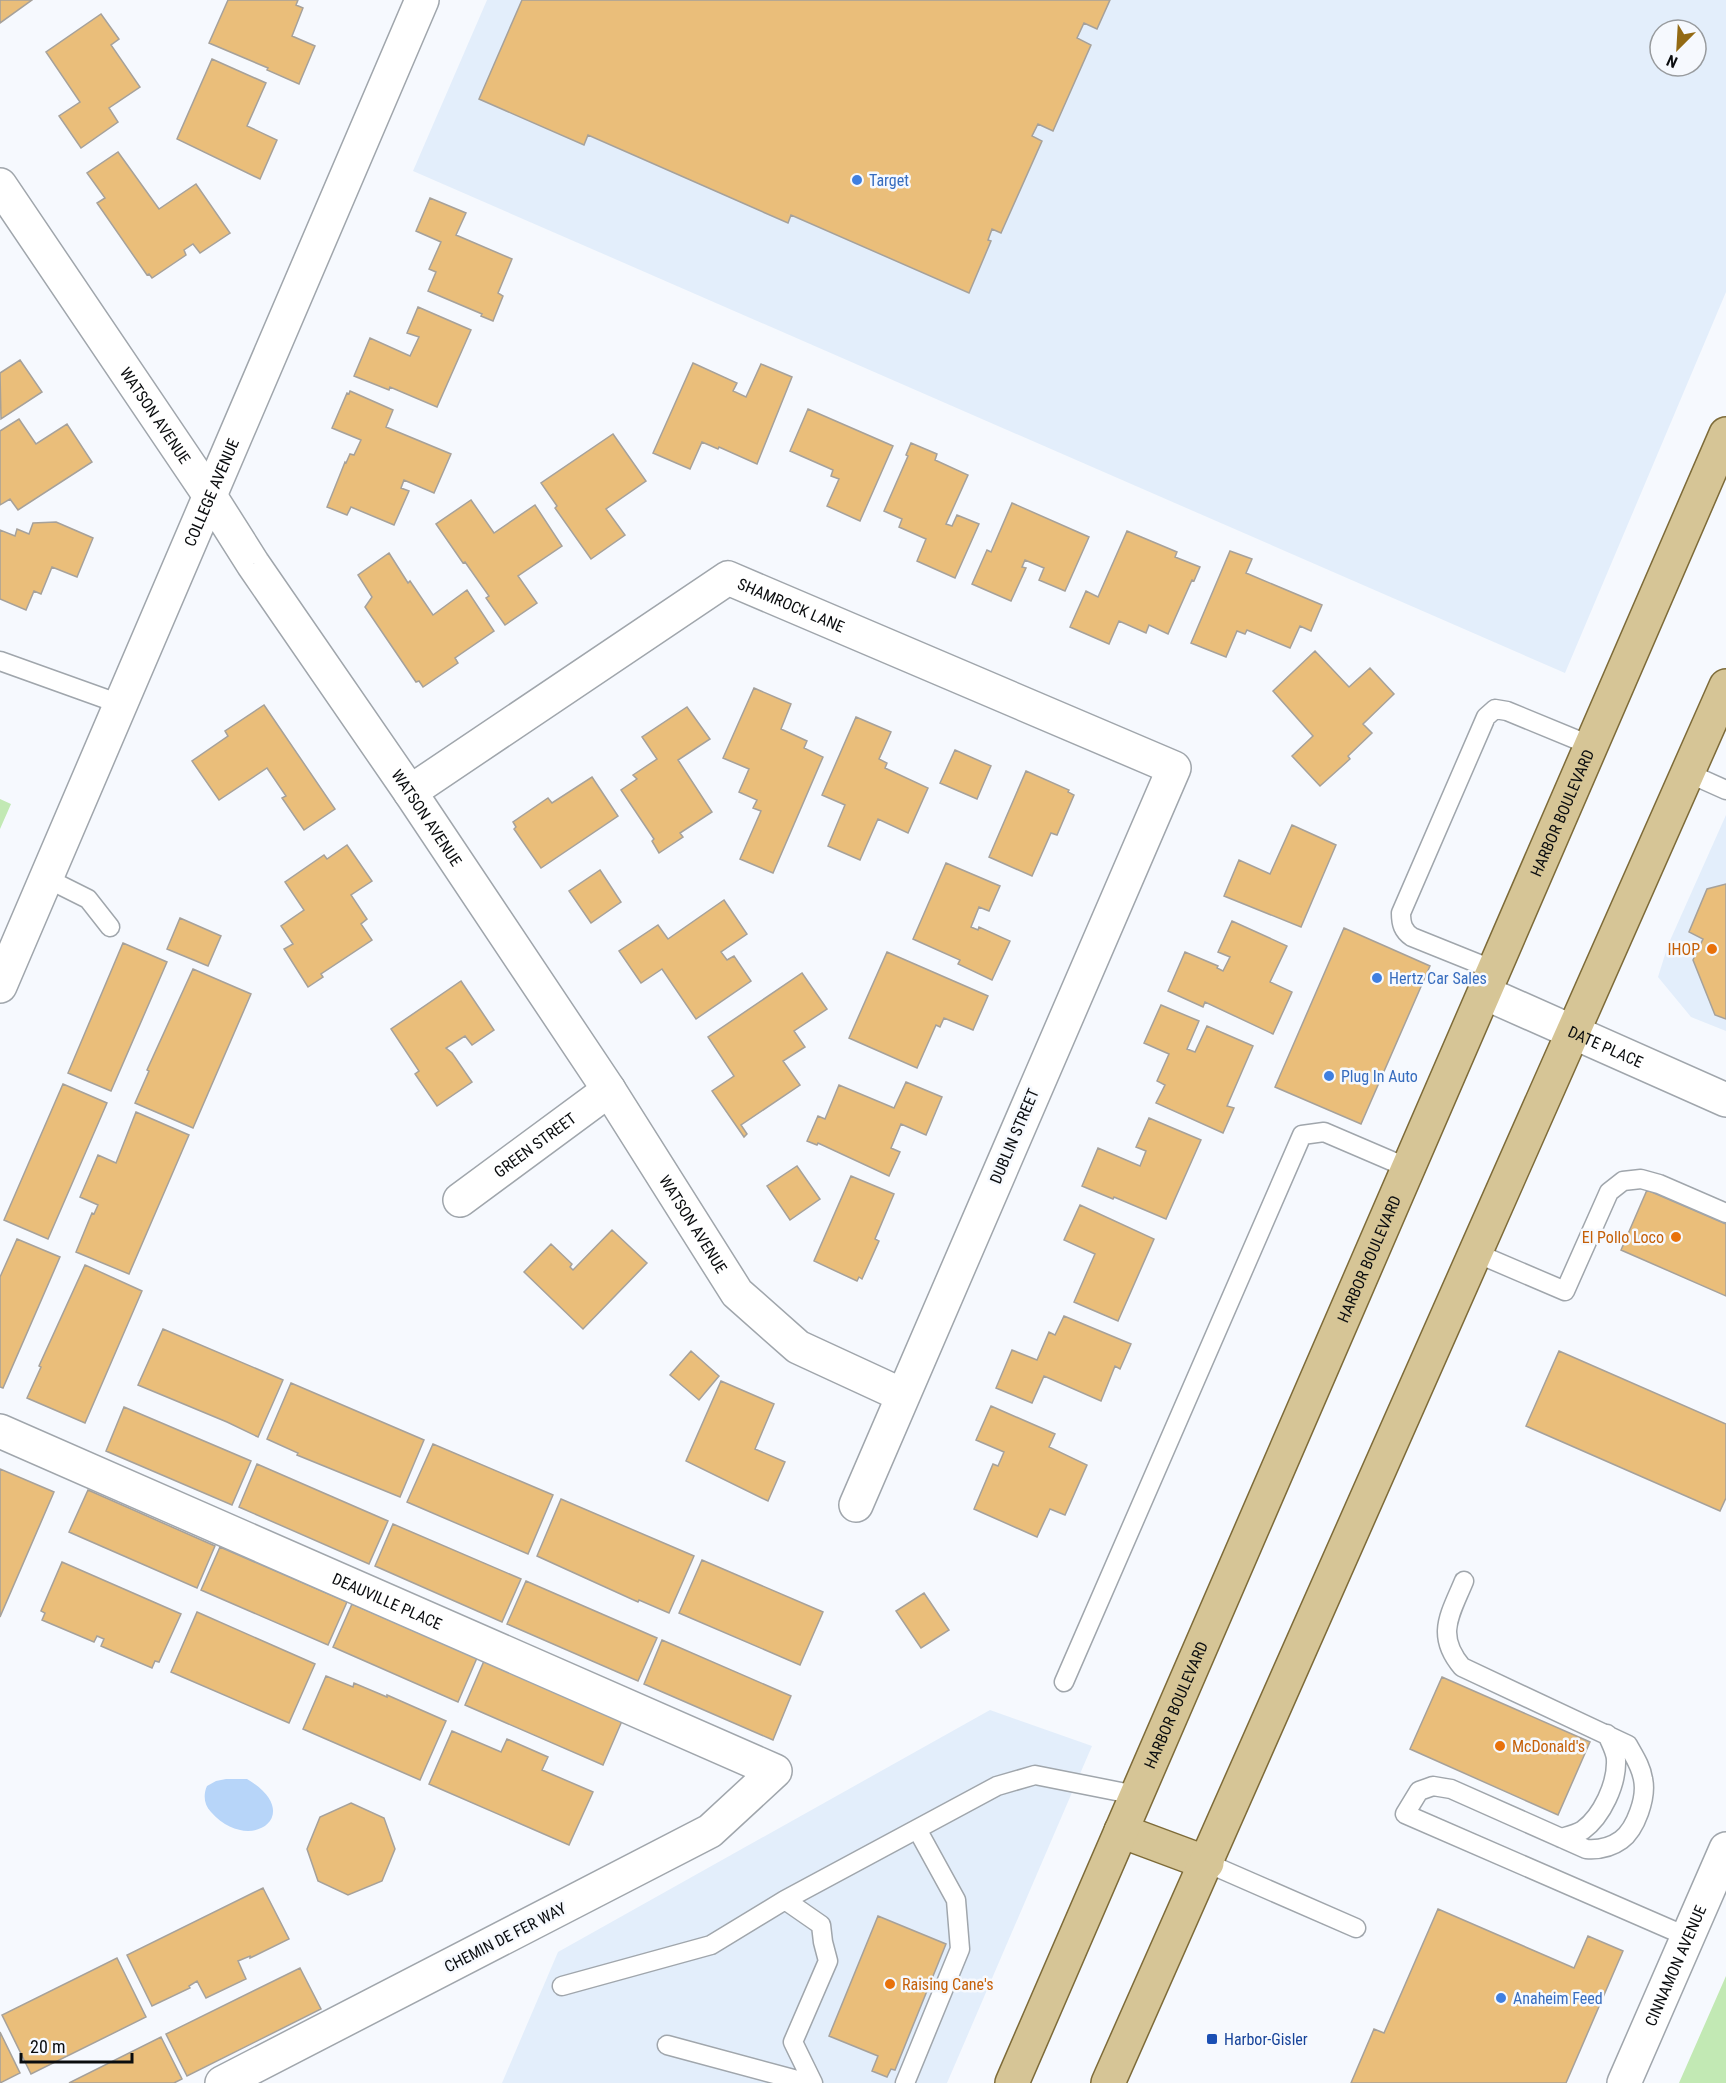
<svg xmlns="http://www.w3.org/2000/svg" width="1726" height="2083" viewBox="0 0 1726 2083" font-family="'Roboto Condensed',sans-serif">
<rect width="100%" height="100%" fill="#f6f9fe"/>
<path fill="#e3eefb" fill-rule="evenodd" d="M487,0H1726V292L1565,673L413,171ZM1660,30H1696V66H1660Z
M1726,815V1031L1691,1017L1658,977L1668,945Z
M990,1710L1092,1746L947,2083H502L558,1952Z"/>
<path fill="#c2e9b4" d="M0,799L11,804L0,829Z
M1726,1976V2083H1679Z"/>
<path fill="#b7d5f9" d="M226,1779H247C307,1814 250,1856 211,1812C204,1805 203,1795 207,1786L216,1781Z"/>
<path fill="#eabe7a" stroke="#a6a19a" stroke-width="1.5" d="M0,0H32L0,23Z
M228,0H298L296,5L303,8L292,36L315,46L299,84L267,70L268,68L209,43Z
M522,0H1110L1097,29L1084,23L1077,38L1091,45L1053,131L1038,124L1032,136L1042,141L1001,233L992,229L988,240L991,241L969,293L791,215L788,223L588,135L584,145L479,99Z
M101,14L119,39L111,45L140,87L109,108L118,122L81,148L59,116L80,102L46,52Z
M212,59L266,83L247,126L277,140L260,179L177,139Z
M118,152L159,209L196,184L230,233L200,253L193,244L184,250L186,255L152,278L149,274L147,275L97,203L105,198L87,173Z
M430,198L466,213L456,235L512,259L498,293L503,296L493,321L481,316L482,314L428,291L436,272L429,269L441,242L416,231Z
M418,307L471,330L437,407L390,387L389,390L354,376L370,338L410,356L419,337L407,333Z
M20,360L42,392L1,419L0,373Z
M693,363L737,383L733,391L746,397L761,364L792,377L757,464L719,447L718,449L702,442L690,469L653,453Z
M350,391L393,410L386,427L451,454L434,493L404,480L401,488L409,491L394,525L351,507L347,515L327,507L345,462L346,463L350,454L354,455L361,440L332,428L347,393L349,394Z
M808,409L893,446L860,521L827,506L839,479L831,476L833,470L790,451Z
M19,419L36,444L67,424L92,462L18,510L10,499L0,505V431Z
M613,434L646,481L606,509L625,535L591,559L555,508L557,506L541,483Z
M911,443L937,454L935,460L968,475L946,524L952,526L957,515L979,524L955,578L917,561L926,539L899,527L902,519L884,511L908,456L906,455Z
M471,500L494,533L535,505L562,546L518,576L537,603L505,625L486,598L489,596L465,562L463,563L436,524Z
M1012,503L1089,537L1065,591L1039,580L1044,568L1025,560L1022,567L1026,568L1011,601L972,584L987,550L991,552Z
M56,522L93,538L77,577L52,567L41,594L34,591L26,610L0,599V530L15,536L17,529L29,534L33,523Z
M1127,531L1177,552L1175,557L1200,567L1194,581L1192,580L1168,634L1149,625L1146,633L1119,621L1109,644L1070,627L1086,591L1098,597Z
M1230,551L1252,559L1246,573L1322,605L1311,631L1300,626L1290,648L1247,630L1245,634L1237,631L1226,657L1191,643Z
M389,553L408,583L410,581L433,615L467,590L494,631L455,658L458,663L423,687L419,681L416,682L365,607L372,597L358,575Z
M1315,651L1349,687L1370,668L1394,694L1363,724L1372,733L1348,756L1350,759L1320,786L1292,756L1313,736L1273,691Z
M754,688L791,704L781,729L807,741L804,748L823,757L773,873L740,859L761,811L753,808L757,800L739,792L749,769L723,758Z
M264,705L335,809L304,830L282,798L286,796L267,768L219,800L192,761L228,736L225,731Z
M687,707L710,739L678,760L712,812L680,833L683,837L659,853L652,841L654,839L621,790L637,779L633,775L657,759L642,737Z
M856,717L891,732L879,759L887,763L885,768L928,788L908,833L878,819L860,860L828,846L845,805L822,795Z
M955,750L991,766L977,799L940,783Z
M1026,771L1069,790L1068,792L1074,795L1057,835L1051,833L1032,876L989,857Z
M592,777L618,816L541,868L514,829L516,827L513,822L548,798L552,803Z
M1292,825L1336,845L1301,927L1224,896L1239,860L1270,874Z
M347,845L372,881L351,895L367,919L361,924L372,940L321,974L323,977L308,987L284,949L293,944L281,926L304,910L285,882L324,855L327,859Z
M946,863L1000,886L989,911L979,907L971,927L978,930L979,927L1010,941L992,980L958,964L960,960L913,939Z
M600,870L621,902L591,923L569,891Z
M1726,884V1019L1715,1015L1693,960L1703,939L1689,932L1707,889Z
M724,900L747,934L721,952L727,960L734,956L751,981L696,1019L662,969L641,983L619,951L658,925L668,939Z
M180,918L221,936L208,966L167,949Z
M1232,921L1287,946L1270,982L1292,992L1273,1034L1205,1002L1203,1007L1168,991L1185,952L1218,966L1217,968L1223,971L1230,957L1218,952Z
M1344,928L1430,966L1361,1124L1275,1087Z
M123,943L167,962L111,1091L68,1073Z
M887,952L988,996L973,1030L944,1018L940,1027L936,1025L917,1068L849,1038Z
M193,969L251,994L193,1128L135,1103L149,1071L147,1070Z
M802,973L827,1009L794,1031L805,1047L783,1061L800,1085L741,1125L747,1134L744,1137L712,1091L734,1076L708,1037Z
M461,981L494,1030L472,1045L465,1036L446,1048L452,1053L472,1082L437,1106L415,1074L419,1071L391,1029Z
M1161,1005L1199,1021L1187,1049L1195,1052L1207,1026L1253,1046L1227,1106L1234,1108L1223,1133L1156,1103L1165,1085L1157,1081L1169,1054L1144,1043Z
M906,1082L942,1097L926,1135L901,1124L891,1148L900,1152L889,1176L818,1143L817,1145L807,1141L818,1116L825,1119L839,1085L894,1108Z
M63,1084L107,1103L48,1239L4,1220Z
M136,1112L189,1135L129,1274L76,1252L92,1213L94,1214L98,1205L80,1197L98,1155L116,1163Z
M1149,1118L1201,1140L1166,1219L1114,1197L1113,1199L1082,1186L1098,1148L1140,1166L1146,1151L1136,1147Z
M797,1166L820,1199L790,1220L767,1186Z
M851,1176L894,1194L875,1239L879,1241L862,1279L859,1277L857,1281L814,1261Z
M1647,1190L1726,1224V1296L1621,1250Z
M1080,1205L1154,1239L1118,1321L1074,1302L1095,1254L1064,1240Z
M612,1230L647,1263L583,1329L524,1272L551,1244L572,1264L570,1267L573,1270Z
M17,1239L60,1257L3,1388L0,1387V1277Z
M85,1265L142,1291L85,1423L27,1398L41,1367L39,1366Z
M1064,1316L1131,1344L1120,1369L1115,1366L1101,1401L1044,1376L1032,1403L996,1388L1012,1350L1037,1360L1049,1332L1055,1335Z
M163,1329L283,1380L258,1437L227,1422L138,1385Z
M691,1351L719,1376L699,1400L670,1375Z
M1559,1351L1726,1424V1498L1720,1511L1526,1426Z
M721,1381L774,1404L755,1449L785,1462L768,1501L686,1461Z
M291,1383L424,1440L400,1497L297,1455L298,1453L267,1439Z
M991,1406L1055,1434L1049,1447L1087,1465L1065,1515L1050,1509L1037,1537L974,1509L993,1464L998,1466L1004,1452L976,1440Z
M124,1407L251,1461L232,1505L106,1451Z
M433,1444L553,1495L528,1554L407,1502Z
M257,1464L388,1521L369,1564L239,1507Z
M0,1469L54,1492L0,1617Z
M88,1490L215,1546L197,1588L69,1532Z
M561,1499L694,1556L669,1613L639,1600L638,1602L537,1556Z
M393,1524L521,1579L502,1622L375,1566Z
M220,1547L347,1602L328,1645L201,1590Z
M702,1560L823,1612L800,1665L679,1613Z
M62,1562L181,1614L159,1662L155,1661L152,1668L101,1646L104,1639L97,1636L94,1642L42,1620L45,1613L41,1611Z
M526,1581L657,1638L638,1681L507,1624Z
M924,1593L949,1630L921,1648L896,1611Z
M352,1604L477,1658L458,1702L333,1647Z
M197,1612L315,1664L289,1723L171,1672Z
M662,1640L791,1696L773,1740L644,1684Z
M484,1661L622,1721L603,1765L465,1705Z
M326,1676L353,1687L354,1683L387,1697V1695L446,1721L420,1780L303,1729Z
M1442,1677L1590,1742L1558,1815L1410,1749Z
M452,1731L501,1752L507,1739L548,1757L542,1770L593,1792L569,1845L429,1784Z
M351,1803L384,1818L395,1849L382,1881L348,1895L318,1881L307,1849L320,1817Z
M263,1888L289,1939L250,1958V1956L238,1961L246,1979L206,1998L197,1981L189,1986L190,1988L152,2006L127,1955Z
M1438,1909L1574,1968L1588,1936L1623,1951L1566,2083H1351L1374,2029L1384,2033Z
M878,1916L946,1944L895,2070L891,2069L887,2077L872,2071L878,2056L829,2036Z
M117,1958L146,2017L31,2074L2,2015Z
M300,1968L321,2009L187,2076L166,2034Z
M0,2032L20,2073L0,2083Z
M161,2037L182,2079L174,2083H69Z"/>
<g fill="none" stroke-linecap="round" stroke-linejoin="round">
<g stroke="#a0a6ac" stroke-width="21">
<path id="service" d="M0,661L120,704
M1688,773L1726,790
M46,878L88,899L110,927
M1494,970L1412,937C1403,931 1401,924 1401,913L1486,717L1495,709L1507,711L1592,746
M1476,1253L1565,1291L1609,1192L1623,1181L1641,1179L1659,1184L1726,1213
M1464,1581C1450,1615 1435,1635 1462,1667L1628,1745C1634,1756 1641,1766 1643,1779C1647,1797 1636,1829 1621,1840C1610,1848 1599,1850 1586,1849L1451,1789L1433,1786L1419,1791L1405,1814L1688,1937
M1064,1682L1302,1135L1324,1132L1408,1168
M1561,1838C1568,1836 1577,1834 1583,1830C1602,1816 1617,1784 1616,1760C1616,1752 1610,1742 1607,1734
M1207,1863L1356,1928
M785,1900L821,1925L823,1942L828,1961L793,2042L813,2083
M562,1986L711,1945L785,1900L997,1786L1035,1775L1136,1795
M667,2045L808,2083
M905,2083L960,1949L956,1900L917,1829"/>
</g>
<g stroke="#a0a6ac" stroke-width="36">
<g id="minor">
<path id="s1" d="M210,496L253,564L410,792L609,1090L737,1293L798,1347L902,1395"/>
<path id="s2" d="M410,792L728,578L1174,768L856,1505"/>
<path id="s3" d="M1485,993L1726,1100"/>
<path id="s4" d="M460,1200L609,1090"/>
<path id="s5" d="M0,1431L775,1771L710,1831L222,2083"/>
<path id="s6" d="M1624,2083L1726,1849"/>
</g>
</g>
<g stroke="#a0a6ac" stroke-width="36">
<g id="tertiary">
<path id="s7" d="M0,185L210,496"/>
<path id="s8" d="M0,986L422,0"/>
</g>
</g>
<g stroke="#7d6b39" stroke-width="36">
<g id="primary">
<path d="M1121,1831L1207,1863"/>
<path id="s9" d="M1012,2083L1726,434"/>
<path d="M1108,2083L1726,686"/>
</g>
</g>
<use href="#service" stroke="#fff" stroke-width="18"/>
<use href="#minor" stroke="#fff" stroke-width="33"/>
<use href="#tertiary" stroke="#fff" stroke-width="33"/>
<use href="#primary" stroke="#d6c596" stroke-width="33"/>
</g>
<g fill="#3f7fe0" stroke="#f6f9fe" stroke-width="2">
<circle cx="857" cy="180" r="6"/>
<circle cx="1377" cy="978" r="6"/>
<circle cx="1329" cy="1076" r="6"/>
<circle cx="1501" cy="1998" r="6"/>
</g>
<g fill="#e8710a" stroke="#f6f9fe" stroke-width="2">
<circle cx="1712" cy="949" r="6"/>
<circle cx="1676" cy="1237" r="6"/>
<circle cx="1500" cy="1746" r="6"/>
<circle cx="890" cy="1984" r="6"/>
</g>
<rect fill="#1a4fb4" stroke="#f6f9fe" stroke-width="2" x="1206" y="2033" width="12" height="12" rx="3"/>
<g text-anchor="middle" stroke-width="5" stroke-linejoin="round" paint-order="stroke">
<g font-size="16" fill="#366cbe" stroke="#f6f9fe" text-anchor="start">
<text x="869" y="186">Target</text>
<text x="1389" y="984">Hertz Car Sales</text>
<text x="1341" y="1082">Plug In Auto</text>
<text x="1513" y="2004">Anaheim Feed</text>
</g>
<g font-size="16" fill="#0b0d0f" stroke="#f6f9fe">
<text dy="6" stroke="none"><textPath href="#s7" startOffset="278">WATSON AVENUE</textPath></text>
<text dy="6" stroke="none"><textPath href="#s8" startOffset="537">COLLEGE AVENUE</textPath></text>
<text dy="6" stroke="none"><textPath href="#s2" startOffset="452">SHAMROCK LANE</textPath></text>
<text dy="6" stroke="none"><textPath href="#s9" startOffset="1384">HARBOR BOULEVARD</textPath></text>
<text dy="6" stroke="none"><textPath href="#s1" startOffset="388">WATSON AVENUE</textPath></text>
<text dy="6" stroke="none"><textPath href="#s3" startOffset="132">DATE PLACE</textPath></text>
<text transform="translate(1014 1136) rotate(-67)" y="6">DUBLIN STREET</text>
<text dy="6" stroke="none"><textPath href="#s4" startOffset="93">GREEN STREET</textPath></text>
<text dy="6" stroke="none"><textPath href="#s1" startOffset="874">WATSON AVENUE</textPath></text>
<text dy="6" stroke="none"><textPath href="#s9" startOffset="898">HARBOR BOULEVARD</textPath></text>
<text dy="6" stroke="none"><textPath href="#s5" startOffset="423">DEAUVILLE PLACE</textPath></text>
<text dy="6" stroke="none"><textPath href="#s9" startOffset="412">HARBOR BOULEVARD</textPath></text>
<text transform="translate(505 1937) rotate(-27)" y="6">CHEMIN DE FER WAY</text>
<text dy="6" stroke="none"><textPath href="#s6" startOffset="128">CINNAMON AVENUE</textPath></text>
</g>
<g font-size="16" fill="#c56008" stroke="#f6f9fe" text-anchor="end">
<text x="1700" y="955">IHOP</text>
<text x="1664" y="1243">El Pollo Loco</text>
<text x="1512" y="1752" text-anchor="start">McDonald's</text>
<text x="902" y="1990" text-anchor="start">Raising Cane's</text>
</g>
<g font-size="16" fill="#164399" stroke="#f6f9fe" text-anchor="start">
<text x="1224" y="2045">Harbor-Gisler</text>
</g>
</g>
<g transform="translate(1678 48) rotate(204)"><circle r="28" fill="#f6f9fe" stroke="#989b9e" stroke-width="1.5"/>
<path d="M0-4.5L10 22L0 15L-10 22Z" fill="#936a13"/>
<text y="-9" font-size="16" font-weight="bold" text-anchor="middle" fill="#0b0d0f">N</text>
</g>
<path d="M21 2053v9h111v-9" fill="none" stroke="#0b0d0f" stroke-width="3"/>
<text x="30" y="2053" font-size="18" fill="#0b0d0f" stroke="#f6f9fe" stroke-width="4.5" paint-order="stroke">20 m</text>
</svg>
